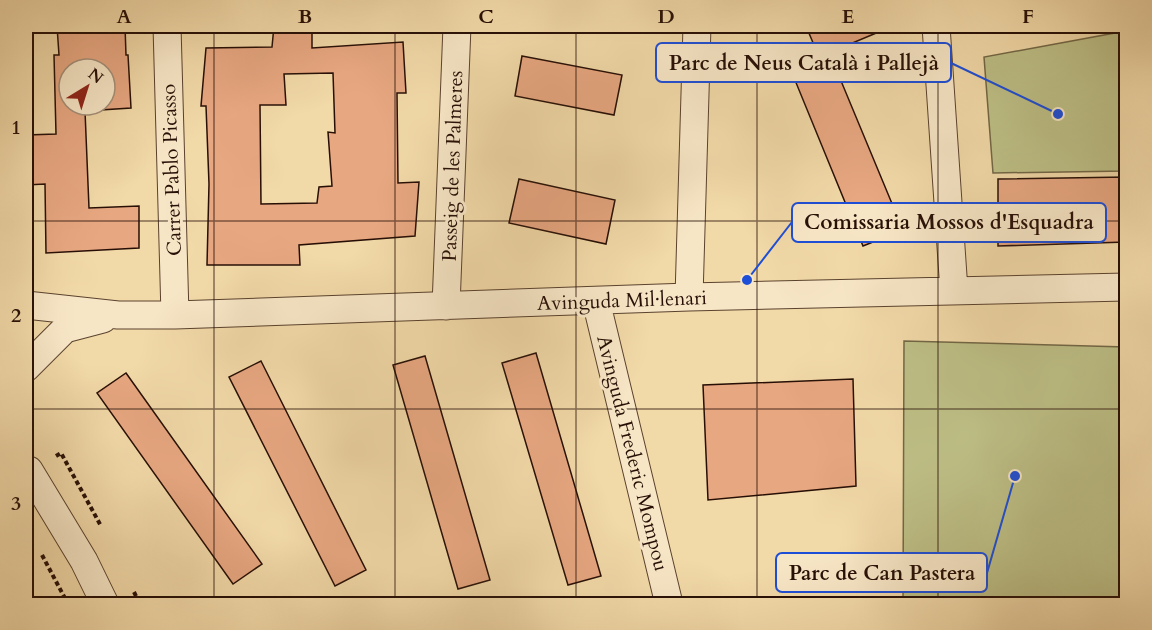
<svg xmlns="http://www.w3.org/2000/svg" width="1152" height="630" viewBox="0 0 1152 630" font-family="Cardo,serif">
<rect width="100%" height="100%" fill="#f2d9a8"/>
<filter id="stains"><feTurbulence type="fractalNoise" baseFrequency=".00333" numOctaves="4"/><feColorMatrix values="0 0 0 0 .2 0 0 0 0 .09 0 0 0 0 .02 0 0 0 .5 -.17"/></filter>
<radialGradient id="worn" r=".72"><stop offset=".6" stop-color="#630" stop-opacity="0"/><stop offset="1" stop-color="#630" stop-opacity=".3"/></radialGradient>
<path fill="#bdbf86" stroke="#726746" stroke-width="1.5" d="M1126,31V171L993,173L984,57Z
M904,341L1126,347V604H903Z"/>
<path fill="#e7a781" stroke="#270f06" stroke-width="1.5" fill-rule="evenodd" d="M57,26H125L126,55H128L131,108L85,111L89,208L139,206V248L46,253L45,184L26,185V135L56,134L54,55H59ZM69,69H105V105H69Z
M274,26H312V48L403,42L406,93H397L398,183L419,182L415,236L299,245L300,265H207L209,184L206,106H201L206,48L272,47ZM333,73L335,133L328,132L332,186L319,187L317,203L261,204L260,105H286L284,74Z
M806,26H893L819,57Z
M829,52L903,230L863,246L790,68Z
M522,56L622,75L614,115L515,96Z
M1126,177V242L998,246V179Z
M519,179L615,200L606,244L509,223Z
M536,353L601,576L568,585L502,363Z
M425,356L490,580L458,589L393,365Z
M261,361L366,570L335,586L229,377Z
M126,373L262,564L233,584L97,393Z
M853,379L856,486L708,500L703,385Z"/>
<g fill="none" stroke-linecap="round" stroke-linejoin="round">
<g stroke="#5a422e" stroke-width="29">
<path id="street" d="M167,26L175,315
M936,26L954,291
M689,297L697,26
M596,301L669,604
M26,305L118,315H175L689,297L1126,287
M446,306L457,26
M26,368L65,329L103,319
M29,470L84,561L105,604"/>
</g>
<path stroke="#270f06" stroke-width="4" stroke-dasharray="4.5 3" stroke-linecap="butt" d="M56,456L61,453L101,526
M42,555L68,604
M134,592L140,604"/>
<use href="#street" stroke="#f7e6c6" stroke-width="27"/>
</g>
<path fill="none" stroke="#270f06" stroke-width="1.5" stroke-opacity="0.55" d="M214,26V604M395,26V604M576,26V604M757,26V604M938,26V604M26,221H1126M26,409H1126"/>
<g text-anchor="middle" stroke-width="6" stroke-linejoin="round" paint-order="stroke">
<g font-size="20" fill="#270f06" stroke="#f7e6c6">
<text transform="translate(452 166) rotate(-88)" y="7">Passeig de les Palmeres</text>
<text transform="translate(171 170) rotate(-92)" y="7">Carrer Pablo Picasso</text>
<text transform="translate(622 300) rotate(-2)" y="7">Avinguda Mil·lenari</text>
<text transform="translate(633 453) rotate(76)" y="7">Avinguda Frederic Mompou</text>
</g>
</g>
<path fill="none" stroke="#1d4ed8" stroke-width="2" d="M1058 114L951 63M747 280L792 222M1015 476L987 573"/>
<g fill="#1d4ed8" stroke="#f7e6c6" stroke-width="2">
<circle cx="1058" cy="114" r="6"/>
<circle cx="747" cy="280" r="6"/>
<circle cx="1015" cy="476" r="6"/>
</g>
<g fill="#f7e6c6" stroke="#1d4ed8" stroke-width="2">
<rect x="656" y="43" width="295" height="39" rx="6"/>
<rect x="792" y="203" width="314" height="39" rx="6"/>
<rect x="776" y="553" width="211" height="39" rx="6"/>
</g>
<g font-size="21" text-anchor="middle" font-weight="bold" fill="#270f06">
<text x="804" y="70">Parc de Neus Català i Pallejà</text>
<text x="949" y="229">Comissaria Mossos d'Esquadra</text>
<text x="882" y="580">Parc de Can Pastera</text>
</g>
<rect width="1152" height="630" fill="none" stroke="#f2d9a8" stroke-width="66"/>
<g transform="translate(87 87) rotate(38)"><circle r="28" fill="#f7e6c6" stroke="#a49079" stroke-width="1.5"/>
<path d="M0-4.5L10 22L0 15L-10 22Z" fill="#8f2418"/>
<text y="-9" font-size="16" font-weight="bold" text-anchor="middle" fill="#270f06">N</text>
</g>
<rect x="33" y="33" width="1086" height="564" fill="none" stroke="#270f06" stroke-width="2"/>
<g font-size="20" text-anchor="middle" font-weight="bold" fill="#270f06">
<text x="124" y="23">A</text>
<text x="305" y="23">B</text>
<text x="486" y="23">C</text>
<text x="666" y="23">D</text>
<text x="848" y="23">E</text>
<text x="1028" y="23">F</text>
<text x="16" y="134">1</text>
<text x="16" y="322">2</text>
<text x="16" y="510">3</text>
</g>
<rect width="100%" height="100%" filter="url(#stains)"/>
<rect width="100%" height="100%" fill="url(#worn)"/>
</svg>
